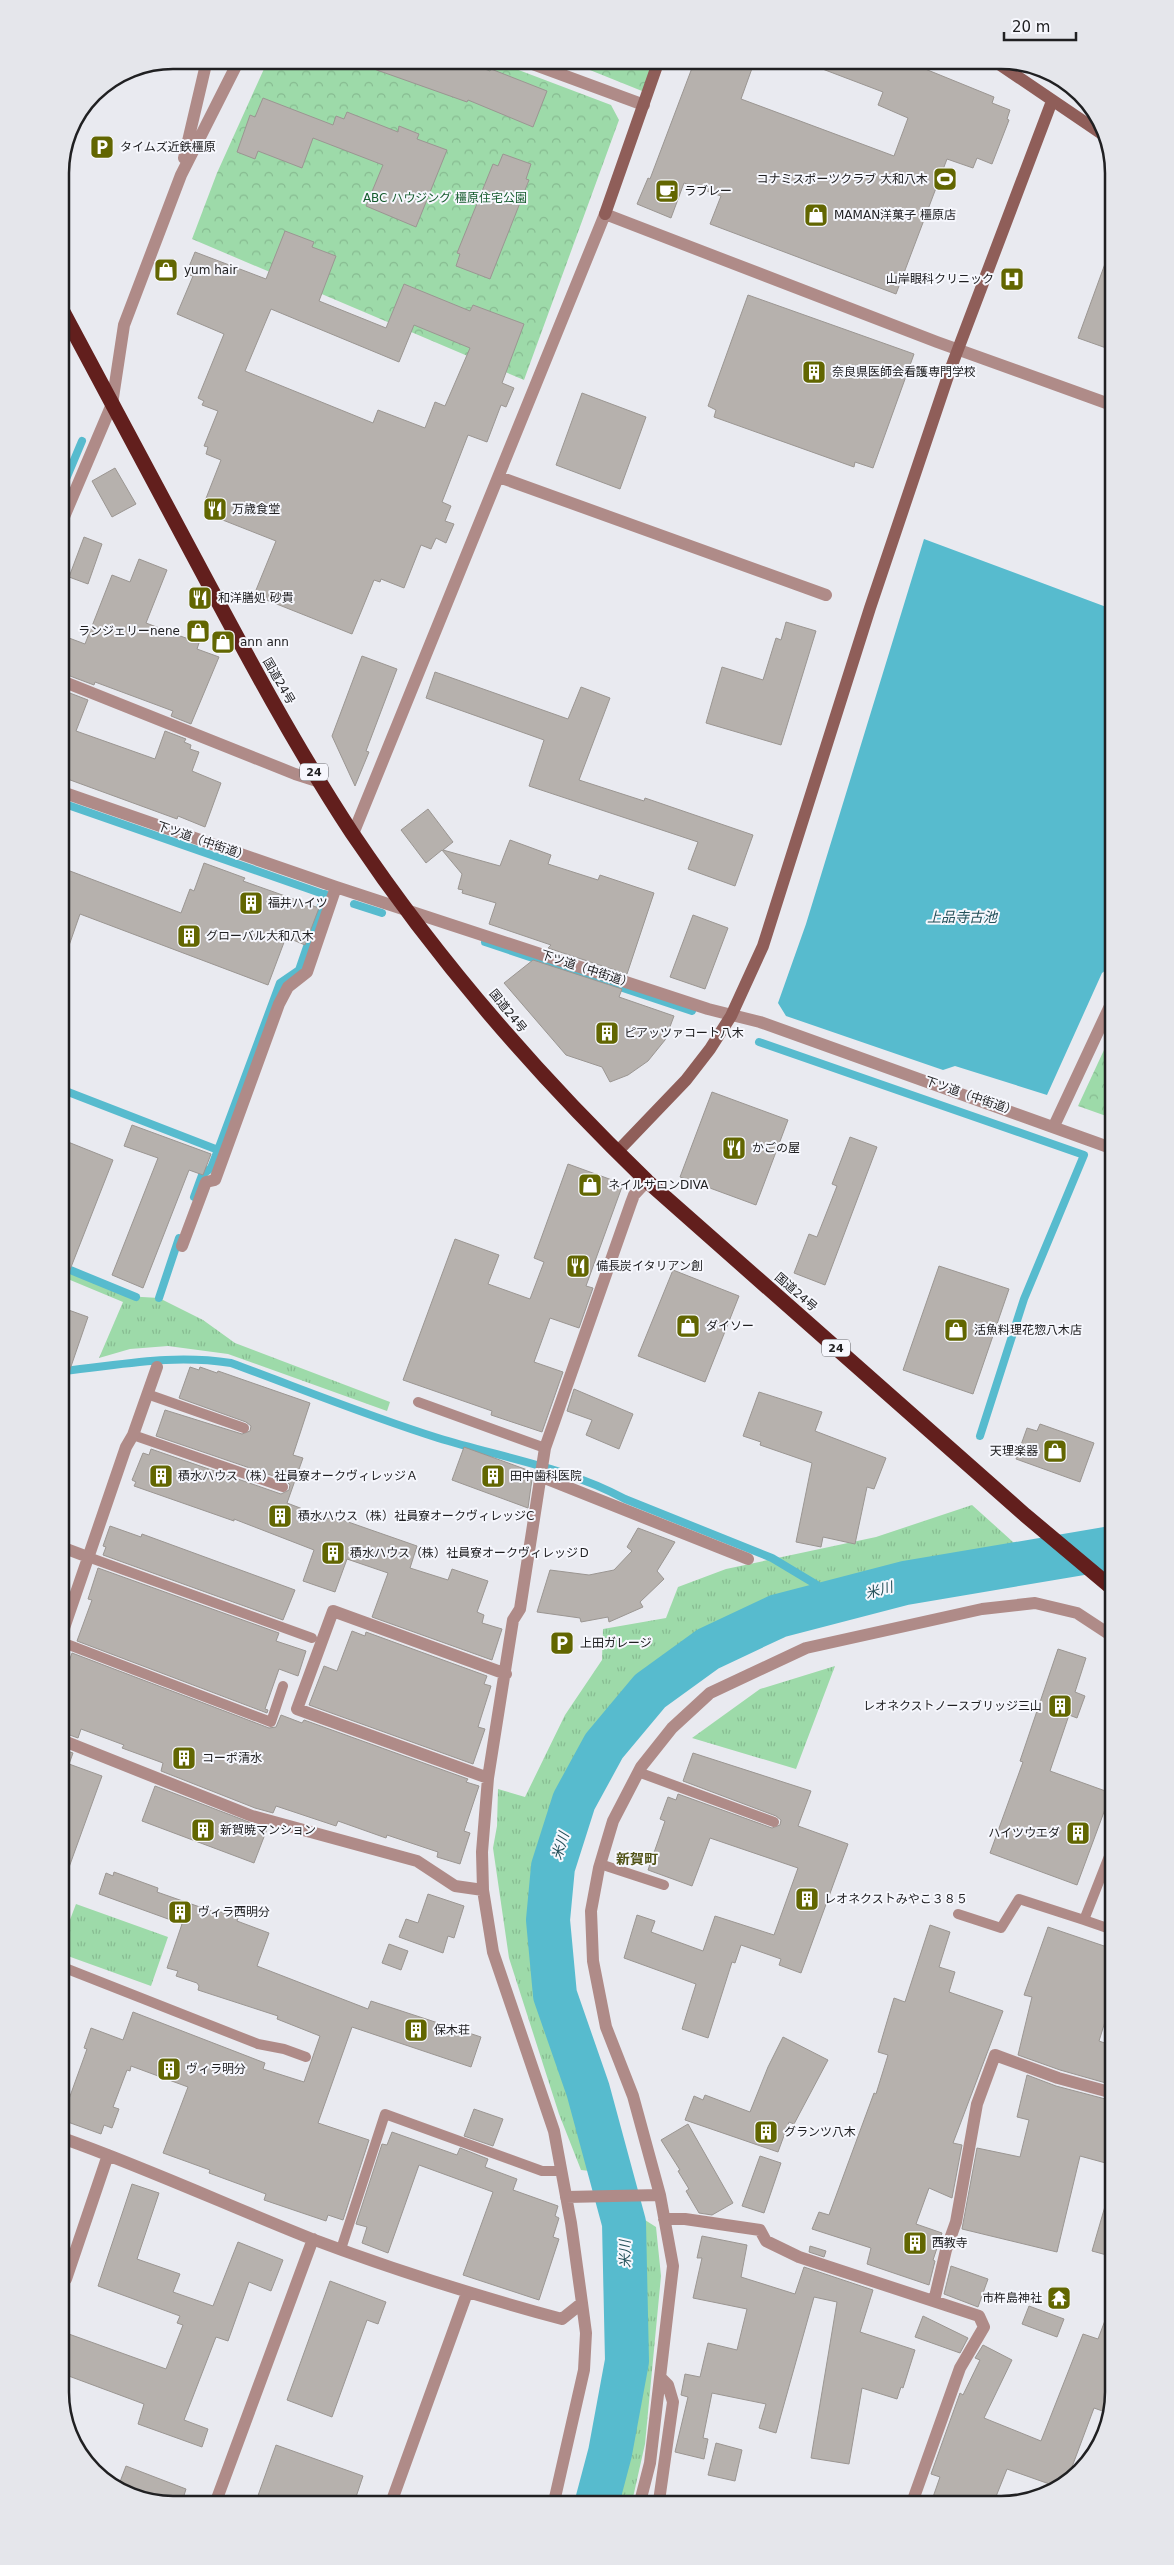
<svg xmlns="http://www.w3.org/2000/svg" width="1174" height="2565" viewBox="0 0 1174 2565" font-family="'DejaVu Sans','Noto Sans JP',sans-serif">
<defs>
<pattern id="grass-tufts" width="24" height="20" patternUnits="userSpaceOnUse" patternTransform="scale(1.25)"><rect width="24" height="20" fill="#9ddaa9"/><path d="M3 7l-1-3M5 7V3M7 7l1-3M15 17l-1-3M17 17v-4M19 17l1-3" fill="none" stroke="#87bb91"/></pattern>
<pattern id="forest-crowns" width="20" height="18" patternUnits="userSpaceOnUse" patternTransform="scale(1.25)"><rect width="20" height="18" fill="#9ddaa9"/><path d="M2 6a3 3 0 1 1 6 0M12 15a3 3 0 1 1 6 0" fill="none" stroke="#87bb91"/></pattern>
</defs>
<rect width="100%" height="100%" fill="#e9eaf0"/>
<path fill="url(#grass-tufts)" d="M63,1270L125,1296L159,1298L203,1320L235,1343L390,1402L387,1411L228,1354L168,1346L130,1349L99,1358L123,1302L63,1277Z
M972,1505L1022,1550L980,1555L884,1578L766,1612L714,1636L656,1674L612,1716L589,1753L574,1782L537,1885L543,1969L558,2044L587,2109L599,2172L581,2170L559,2114L509,1958L493,1848L497,1826L498,1789L525,1797L565,1715L602,1660L603,1629L666,1618L678,1587L726,1569L876,1537Z
M835,1666L796,1769L692,1738L760,1689Z
M76,1904L168,1937L151,1986L65,1955V1924L68,1925Z
M631,2220H645L656,2227L661,2276L645,2444L632,2502H614L639,2378Z"/>
<path fill="url(#forest-crowns)" d="M268,60H492L611,105L619,120L524,380L192,239L217,173Z
M565,60H655L647,93Z
M1110,1037L1111,1113L1109,1117L1078,1106Z"/>
<path fill="#57bbce" d="M924,539L1109,608L1110,967L1102,973L1047,1095L955,1066L943,1070L786,1016L778,1003L806,924Z"/>
<g fill="none" stroke-linecap="round" stroke-linejoin="round">
<path stroke="#57bbce" stroke-width="8" d="M61,491L82,441
M62,803L329,896
M354,904L382,913
M485,942L692,1011
M759,1042L1084,1155L1024,1299L980,1436
M63,1090L218,1150L280,983L299,970L325,894
M194,1197L202,1175L211,1168L218,1150
M63,1267L136,1297
M159,1298L179,1238
M63,1371C123,1365 170,1354 231,1363C299,1388 368,1416 438,1438C500,1457 568,1468 625,1499L772,1558L817,1585L824,1605"/>
<path stroke="#57bbce" stroke-width="44" d="M597,2502L610,2453L627,2361L624,2223L588,2090L555,1995L548,1920L553,1867L574,1801L604,1746L650,1691L708,1649L778,1616L905,1583L1112,1548"/>
</g>
<path fill="#b6b1ad" stroke="#9b9692" fill-rule="evenodd" d="M358,60H460L490,71L491,69L547,91L533,127L468,100L467,102L357,63Z
M695,60H755L741,99L894,156L908,118L878,105L883,92L804,62V60H903L994,97L992,103L1010,110L1007,119L1009,120L992,164L977,158L973,168L947,159L896,294L710,224L721,196L684,183L671,218L637,204L648,178L650,179Z
M263,98L333,125L336,116L344,119L347,112L398,132L399,126L419,134L417,139L447,150L416,227L366,206L383,165L313,138L302,168L258,151L255,159L237,152L250,115L255,117Z
M503,154L531,164L526,179L529,180L490,279L456,266L460,254L457,253L493,164L498,166Z
M285,231L314,242L312,247L336,256L319,301L386,328L404,284L470,311L473,305L524,324L502,383L514,388L506,407L501,405L487,442L468,435L442,502L451,506L445,521L454,524L446,543L436,538L431,549L421,545L404,588L381,579L380,582L374,580L352,634L254,595L276,541L210,515L214,505L205,501L221,460L206,454L208,447L204,446L218,411L202,405L204,401L198,398L224,334L177,314L193,276L186,274L195,252L266,279ZM271,309L399,362L414,325L470,348L445,406L435,402L425,428L378,410L373,423L245,371Z
M1106,261H1108L1109,349L1078,338Z
M748,295L914,354L873,468L855,462L854,467L714,417L716,410L708,406Z
M582,393L646,417L620,489L556,465Z
M115,468L136,504L112,517L92,481Z
M84,537L102,544L88,584L69,577Z
M139,559L167,570L146,623L199,643L197,649L219,657L191,724L171,716L173,711L95,682L94,685L62,673L61,635L85,644L112,575L130,582Z
M786,622L816,631L781,745L706,723L722,667L763,680L776,638L781,640Z
M362,656L397,669L366,751L369,752L355,786L332,736Z
M435,672L568,719L581,687L610,698L579,780L644,801L645,798L753,835L735,886L688,869L698,842L529,786L544,740L426,698Z
M62,690L88,700L76,731L155,759L165,731L186,739L184,742L191,745L190,749L199,752L192,771L221,783L205,827L178,816L177,819L62,777Z
M428,809L453,842L443,850L500,866L510,840L551,855L548,864L598,880L600,875L654,893L627,974L548,948L551,945L489,924L496,903L462,893L463,890L458,889L462,874L442,850L426,863L401,830Z
M204,863L245,878L243,881L319,908L305,945L286,937L268,985L80,914L65,957H62V868L181,913L190,889L194,891Z
M693,915L728,928L705,989L670,977Z
M533,960L622,989L619,997L674,1016L665,1040L648,1061L628,1075L610,1082L602,1067L566,1055L504,983Z
M712,1092L788,1120L756,1205L680,1177Z
M132,1125L211,1154L203,1175L189,1170L143,1288L112,1275L158,1158L124,1146Z
M850,1137L877,1147L825,1285L794,1273L809,1234L817,1237L837,1186L832,1184Z
M63,1140L113,1160L64,1285H63Z
M568,1164L623,1184L586,1286L593,1288L579,1328L550,1318L534,1362L563,1372L542,1432L491,1415L492,1411L403,1380L455,1239L499,1255L488,1284L530,1299L544,1262L534,1258Z
M939,1266L1009,1289L973,1394L903,1370Z
M673,1270L739,1296L705,1382L638,1356Z
M63,1308L88,1317L66,1381L63,1380Z
M190,1367L199,1370L200,1367L217,1373L218,1371L310,1403L293,1455L303,1458L287,1503L329,1519L331,1516L417,1546L410,1568L448,1580L452,1569L488,1581L477,1612L484,1615L482,1623L502,1629L492,1660L372,1617L388,1573L347,1559L335,1592L303,1581L314,1550L234,1519V1521L134,1486L136,1482L132,1480L143,1453L149,1455L151,1449L281,1494L289,1490L290,1485L285,1480L156,1436L165,1410L242,1434L250,1431L251,1426L246,1422L179,1398Z
M574,1389L633,1414L619,1449L586,1435L592,1420L567,1411Z
M759,1392L822,1412L815,1431L886,1458L874,1489L867,1487L855,1544L823,1537L821,1547L796,1542L812,1463L760,1445L761,1442L743,1436Z
M1040,1424L1094,1443L1080,1482L1016,1459L1027,1428L1037,1431Z
M464,1447L533,1472L528,1508L452,1480Z
M110,1526L141,1537L142,1534L295,1590L283,1620L103,1555L106,1547L103,1546Z
M638,1528L675,1542L657,1571L664,1579L640,1602L643,1607L609,1622L608,1617L581,1622L580,1618L537,1612L550,1570L589,1575L614,1570L632,1551L627,1547Z
M98,1568L279,1633L276,1641L306,1651L298,1676L279,1669L265,1709L268,1710L267,1713L77,1641L92,1600L88,1599Z
M352,1631L365,1636L366,1632L487,1676L484,1684L491,1686L478,1727L485,1729L473,1764L309,1705L324,1666L337,1671Z
M1058,1649L1086,1658L1075,1692L1085,1696L1077,1718L1069,1715L1050,1771L1111,1793L1077,1885L990,1853L1023,1762L1020,1761Z
M72,1653L269,1728L276,1727L281,1715L302,1723L304,1720L468,1779L466,1782L479,1786L464,1831L470,1833L460,1864L437,1857L438,1852L387,1835L386,1838L338,1821L336,1826L276,1806L273,1813L255,1808L161,1771L163,1763L122,1748L124,1745L81,1729L78,1738L64,1733V1675Z
M64,1750L73,1753L69,1764L102,1776L68,1870H65Z
M693,1753L811,1791L798,1826L848,1844L801,1973L779,1965L781,1959L741,1945L735,1963L732,1962L708,2038L682,2029L696,1984L624,1958L637,1915L655,1921L651,1932L703,1951L715,1916L774,1935L798,1868L710,1838L692,1886L648,1870L665,1821L660,1819L668,1797L676,1800L678,1794L772,1828L780,1825L781,1820L776,1816L683,1781Z
M155,1786L267,1829L254,1863L142,1821Z
M114,1872L158,1888L157,1892L217,1913L218,1911L238,1918L237,1921L269,1933L257,1966L368,2009L371,2001L481,2037L471,2067L352,2027L318,2123L369,2140L343,2220L328,2215L326,2221L264,2200L266,2194L209,2173L210,2170L163,2153L188,2087L131,2066L130,2071L127,2070L113,2107L119,2109L112,2128L104,2125L101,2134L65,2121V2110L87,2049L84,2048L91,2028L123,2040L133,2012L265,2063L263,2069L304,2082L320,2036L277,2019L278,2016L198,1990L199,1986L197,1983L176,1976L178,1971L167,1968L182,1924L99,1894L106,1873L113,1876Z
M428,1894L464,1906L454,1938L448,1936L443,1953L399,1937L406,1919L418,1923Z
M930,1925L950,1932L939,1967L955,1972L949,1992L1003,2011L953,2143L962,2145L952,2198L929,2188L916,2224L942,2233L933,2260L935,2261L929,2285L867,2264L871,2248L812,2229L819,2212L829,2215L874,2093L876,2094L888,2055L878,2052L894,1998L905,2002Z
M1048,1927L1113,1949V1996L1099,2041L1113,2046V2085L1060,2070L1018,2055L1032,1997L1024,1995Z
M389,1944L408,1951L401,1970L382,1963Z
M783,2037L828,2060L794,2124L789,2122L778,2152L685,2120L694,2096L703,2100L705,2095L750,2112L768,2067Z
M1027,2075L1056,2086L1113,2101V2165L1080,2156L1057,2252L962,2229L977,2148L1020,2157L1029,2120L1017,2117Z
M474,2109L503,2119L493,2146L464,2136Z
M688,2124L733,2203L712,2215L699,2213L686,2191L689,2189L678,2171L680,2170L661,2140Z
M392,2132L457,2155L460,2148L488,2159L485,2167L517,2179L513,2190L558,2206L555,2216L559,2218L553,2237L559,2239L539,2300L463,2275L493,2192L419,2165L388,2253L362,2243L367,2227L356,2224L382,2144L387,2145Z
M760,2156L781,2163L764,2213L742,2206Z
M132,2184L159,2193L137,2259L180,2274L173,2292L213,2306L238,2242L283,2260L271,2291L249,2282L228,2341L216,2337L184,2420L208,2429L202,2447L138,2424L144,2404L66,2375V2333L166,2369L183,2325L177,2323L180,2316L98,2286Z
M1108,2196L1113,2197L1114,2257L1092,2251Z
M702,2236L747,2245L741,2277L795,2294L804,2267L873,2290L860,2332L915,2350L903,2388L901,2387L897,2399L862,2388L849,2464L811,2458L837,2302L814,2297L776,2433L759,2428L766,2404L712,2393L703,2438L708,2439L704,2459L675,2452L688,2397L681,2395L685,2374L700,2377L708,2343L737,2350L747,2309L693,2298L702,2258H697Z
M810,2246L826,2251L824,2257L809,2252Z
M951,2266L988,2279L978,2307L944,2294Z
M330,2281L386,2302L378,2324L367,2320L332,2417L287,2400Z
M1112,2302H1114V2393L1108,2413L1094,2408L1069,2475L1055,2486L1007,2469L995,2499L932,2500L940,2477L931,2474L960,2393L963,2395L980,2360L975,2358L983,2345L1012,2360L984,2418L1041,2441L1083,2334L1098,2339Z
M1029,2306L1064,2319L1057,2337L1022,2324Z
M923,2316L968,2338L960,2353L915,2337Z
M716,2443L742,2450L735,2481L708,2475Z
M276,2445L363,2476L354,2503L255,2504Z
M126,2466L186,2489L181,2505H165L118,2487Z"/>
<g fill="none" stroke-linecap="round" stroke-linejoin="round">
<path stroke="#af8b88" stroke-width="10" d="M147,1394L244,1428
M418,1402L545,1448
M133,1435L283,1487
M88,1557L312,1638
M64,1643L271,1722L283,1686
M638,1772L774,1822
M1113,1846L1084,1920L1113,1930
M600,1864L664,1885
M958,1914L1001,1928L1019,1899L1084,1920
M65,1968L258,2044L284,2049L306,2057
M341,2249L385,2114L542,2171H560"/>
<path stroke="#af8b88" stroke-width="12" d="M522,60L644,105
M184,158L207,60
M499,477L826,595
M61,524L112,404L124,325L181,175L239,60
M62,681L295,774L320,782
M62,792L336,887L708,1009L760,1022L1111,1148
M353,834L605,214L937,342L1109,404
M1054,1126L1110,1006
M182,1246L206,1182L215,1180L279,1004L288,987L307,972L336,887
M542,1477L748,1559
M64,1548L88,1557
M64,1628L126,1447L133,1435L157,1367
M64,1741L252,1816L417,1861L455,1886L483,1890
M488,1778L297,1709L333,1611L506,1674
M65,2139C149,2169 229,2206 312,2239C394,2270 477,2296 562,2319L582,2303L571,2223L554,2131L493,1952L483,1890L482,1852L488,1778L513,1620L520,1609L545,1448L631,1203L634,1195L647,1181
M566,2197L660,2195
M664,2219H685L760,2230L766,2241L799,2257L979,2316L984,2327L960,2368L913,2500
M66,2279L108,2155
M934,2301L946,2250L956,2222L977,2104L995,2055L1058,2078L1113,2093
M659,2501L673,2402L668,2385L661,2378
M554,2502L584,2370L586,2333L582,2303
M640,2502L650,2463L673,2266L660,2195L633,2096L606,2027L593,1961L591,1911L599,1868L613,1821L641,1767L672,1728L710,1693L806,1648L982,1609L1035,1603L1077,1613L1112,1636
M391,2503L467,2293
M215,2504L313,2239"/>
<path stroke="#8f5e59" stroke-width="12" d="M993,60L1108,138
M605,214L659,60
M617,1152L686,1080L710,1049L731,1016L763,946L870,608L949,373L1052,101"/>
<path stroke="#621f1d" stroke-width="15" d="M61,308C102,386 145,464 186,542C239,641 291,740 352,833C436,958 539,1077 647,1181L1025,1515L1112,1588"/>
</g>
<defs>
<g id="parking-square" transform="scale(1.25)"><rect x="-9" y="-9" width="18" height="18" rx="4" fill="#626601" stroke="#f6f7fd"/><path d="M-3.5-5.5H1a3.5 3.5 0 0 1 0 7H-1V5.5H-3.5ZM-1-3.4V-.6H.8a1.4 1.4 0 0 0 0-2.8Z" fill="#fff"/></g>
<g id="stadium-square" transform="scale(1.25)"><rect x="-9" y="-9" width="18" height="18" rx="4" fill="#626601" stroke="#f6f7fd"/><path d="M0-5a6.5 5 0 1 0 0 10a6.5 5 0 1 0 0-10ZM-3.5-1.8h7v3.6h-7Z" fill="#fff"/></g>
<g id="cafe-square" transform="scale(1.25)"><rect x="-9" y="-9" width="18" height="18" rx="4" fill="#626601" stroke="#f6f7fd"/><path d="M-5.5-4.5H6V0H3Q3 3.5 0 3.5H-2.5Q-5.5 3.5-5.5 0ZM3-3.2v2h1.7v-2ZM-6 4.5H4V6H-6Z" fill="#fff"/></g>
<g id="shop-square" transform="scale(1.25)"><rect x="-9" y="-9" width="18" height="18" rx="4" fill="#626601" stroke="#f6f7fd"/><path d="M-5-2.5h2.3a2.7 3.5 0 0 1 5.4 0H5L5.5 6h-11ZM-1.5-2.5h3a1.5 2.3 0 0 0-3 0Z" fill="#fff"/></g>
<g id="hospital-square" transform="scale(1.25)"><rect x="-9" y="-9" width="18" height="18" rx="4" fill="#626601" stroke="#f6f7fd"/><path d="M-5-5h3v3.5h4V-5h3V5h-3V1.5h-4V5h-3Z" fill="#fff"/></g>
<g id="building-square" transform="scale(1.25)"><rect x="-9" y="-9" width="18" height="18" rx="4" fill="#626601" stroke="#f6f7fd"/><path d="M-4-6H4V6H1V3H-1V6H-4ZM-2.5-4.3h1.7v1.8h-1.7ZM.8-4.3h1.7v1.8H.8ZM-2.5-1h1.7V.8h-1.7ZM.8-1h1.7V.8H.8Z" fill="#fff"/></g>
<g id="restaurant-square" transform="scale(1.25)"><rect x="-9" y="-9" width="18" height="18" rx="4" fill="#626601" stroke="#f6f7fd"/><path d="M-5-6h1v4h1v-4h1v4h1v-4h1v5L-1.5 .5V6h-2V.5L-5-1ZM5-6V6H3V1.5H1.5Q1.5-4 5-6Z" fill="#fff"/></g>
<g id="temple-square" transform="scale(1.25)"><rect x="-9" y="-9" width="18" height="18" rx="4" fill="#626601" stroke="#f6f7fd"/><path d="M0-6L5-2H3V0L6.5 2.5H4V6H1.5V3h-3V6H-4V2.5H-6.5L-3 0V-2H-5Z" fill="#fff"/></g>
</defs>
<g fill-rule="evenodd">
<use href="#parking-square" x="102" y="147"/>
<use href="#stadium-square" x="945" y="179"/>
<use href="#cafe-square" x="667" y="191"/>
<use href="#shop-square" x="816" y="215"/>
<use href="#shop-square" x="166" y="270"/>
<use href="#hospital-square" x="1012" y="279"/>
<use href="#building-square" x="814" y="372"/>
<use href="#restaurant-square" x="215" y="509"/>
<use href="#restaurant-square" x="200" y="598"/>
<use href="#shop-square" x="198" y="631"/>
<use href="#shop-square" x="223" y="642"/>
<use href="#building-square" x="251" y="903"/>
<use href="#building-square" x="189" y="936"/>
<use href="#building-square" x="607" y="1033"/>
<use href="#restaurant-square" x="734" y="1148"/>
<use href="#shop-square" x="590" y="1185"/>
<use href="#restaurant-square" x="578" y="1266"/>
<use href="#shop-square" x="688" y="1326"/>
<use href="#shop-square" x="956" y="1330"/>
<use href="#shop-square" x="1055" y="1451"/>
<use href="#building-square" x="161" y="1476"/>
<use href="#building-square" x="493" y="1476"/>
<use href="#building-square" x="280" y="1516"/>
<use href="#building-square" x="333" y="1553"/>
<use href="#parking-square" x="562" y="1643"/>
<use href="#building-square" x="1060" y="1706"/>
<use href="#building-square" x="184" y="1758"/>
<use href="#building-square" x="203" y="1830"/>
<use href="#building-square" x="1078" y="1833"/>
<use href="#building-square" x="807" y="1899"/>
<use href="#building-square" x="180" y="1912"/>
<use href="#building-square" x="416" y="2030"/>
<use href="#building-square" x="169" y="2069"/>
<use href="#building-square" x="766" y="2132"/>
<use href="#building-square" x="915" y="2243"/>
<use href="#temple-square" x="1059" y="2298"/>
</g>
<g text-anchor="middle" stroke-width="4" stroke-linejoin="round" paint-order="stroke">
<g fill="#f6f7fd" stroke="#606064" stroke-width="1">
<rect x="300" y="763.5" width="28" height="17" rx="4"/>
<rect x="822" y="1339.5" width="28" height="17" rx="4"/>
</g>
<g font-size="11" font-weight="bold" fill="#202022">
<text x="314" y="776">24</text>
<text x="836" y="1352">24</text>
</g>
<g font-size="12" fill="#202022" stroke="#f6f7fd" text-anchor="start">
<text x="120" y="151">タイムズ近鉄橿原</text>
<text x="928" y="183" text-anchor="end">コナミスポーツクラブ 大和八木</text>
<text x="684" y="195">ラブレー</text>
<text x="834" y="219">MAMAN洋菓子 橿原店</text>
<text x="184" y="274">yum hair</text>
<text x="994" y="283" text-anchor="end">山岸眼科クリニック</text>
<text x="832" y="376">奈良県医師会看護専門学校</text>
<text x="232" y="513">万歳食堂</text>
<text x="218" y="602">和洋膳処 砂貴</text>
<text x="180" y="635" text-anchor="end">ランジェリーnene</text>
<text x="240" y="646">ann ann</text>
<text x="268" y="907">福井ハイツ</text>
<text x="206" y="940">グローバル大和八木</text>
<text x="624" y="1037">ピアッツァコート八木</text>
<text x="752" y="1152">かごの屋</text>
<text x="608" y="1189">ネイルサロンDIVA</text>
<text x="596" y="1270">備長炭イタリアン創</text>
<text x="706" y="1330">ダイソー</text>
<text x="974" y="1334">活魚料理花惣八木店</text>
<text x="1038" y="1455" text-anchor="end">天理楽器</text>
<text x="178" y="1480">積水ハウス（株）社員寮オークヴィレッジＡ</text>
<text x="510" y="1480">田中歯科医院</text>
<text x="298" y="1520">積水ハウス（株）社員寮オークヴィレッジC</text>
<text x="350" y="1557">積水ハウス（株）社員寮オークヴィレッジＤ</text>
<text x="580" y="1647">上田ガレージ</text>
<text x="1042" y="1710" text-anchor="end">レオネクストノースブリッジ三山</text>
<text x="202" y="1762">コーポ清水</text>
<text x="220" y="1834">新賀暁マンション</text>
<text x="1060" y="1837" text-anchor="end">ハイツウエダ</text>
<text x="824" y="1903">レオネクストみやこ３８５</text>
<text x="198" y="1916">ヴィラ西明分</text>
<text x="434" y="2034">保木荘</text>
<text x="186" y="2073">ヴィラ明分</text>
<text x="784" y="2136">グランツ八木</text>
<text x="932" y="2247">西教寺</text>
<text x="1042" y="2302" text-anchor="end">市杵島神社</text>
</g>
<g font-size="12" fill="#155b2d" stroke="#f6f7fd">
<text x="445" y="202">ABC ハウジング 橿原住宅公園</text>
</g>
<g font-size="12" fill="#202022" stroke="#f6f7fd">
<text transform="translate(279 681) rotate(60)" y="4">国道24号</text>
<text transform="translate(203 841) rotate(19)" y="4">下ツ道（中街道）</text>
<text transform="translate(587 969) rotate(18)" y="4">下ツ道（中街道）</text>
<text transform="translate(508 1011) rotate(51)" y="4">国道24号</text>
<text transform="translate(971 1096) rotate(19)" y="4">下ツ道（中街道）</text>
<text transform="translate(796 1292) rotate(41)" y="4">国道24号</text>
</g>
<g font-size="14" font-style="italic" fill="#235059" stroke="#f6f7fd">
<text x="962" y="922">上品寺古池</text>
<text transform="translate(879 1590) rotate(-15)" y="5">米川</text>
<text transform="translate(560 1846) rotate(-73)" y="5">米川</text>
<text transform="translate(625 2254) rotate(-91)" y="5">米川</text>
</g>
<g font-size="14" font-weight="bold" fill="#515318" stroke="#f6f7fd">
<text x="637" y="1864">新賀町</text>
</g>
</g>
<path d="M0 0H1174V2565H0ZM173 69H1001A104 104 0 0 1 1105 173V2392A104 104 0 0 1 1001 2496H173A104 104 0 0 1 69 2392V173A104 104 0 0 1 173 69Z" fill="#e5e6eb" fill-rule="evenodd"/>
<path fill="none" stroke="#202022" stroke-width="2.5" d="M173 69H1001A104 104 0 0 1 1105 173V2392A104 104 0 0 1 1001 2496H173A104 104 0 0 1 69 2392V173A104 104 0 0 1 173 69Z"/>
<path d="M1004 32v8h72v-8" fill="none" stroke="#202022" stroke-width="2.5"/>
<text x="1012" y="32" font-size="15" fill="#202022" stroke="#f6f7fd" stroke-width="4" paint-order="stroke">20 m</text>
</svg>
